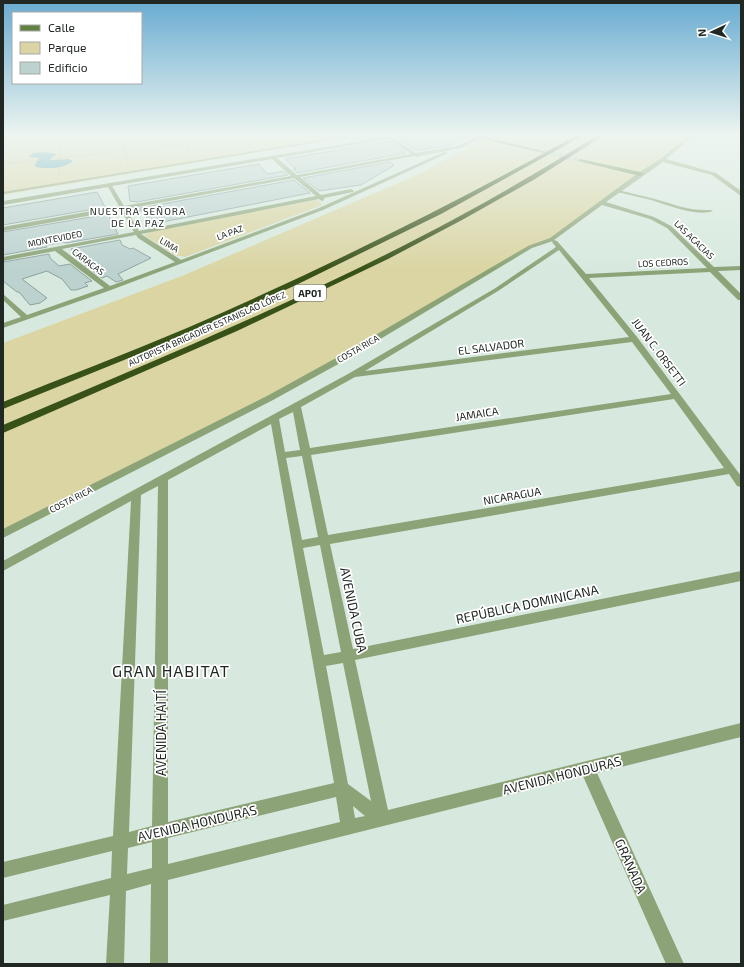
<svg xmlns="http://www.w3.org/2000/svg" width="744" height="967" viewBox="0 0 744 967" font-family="'Exo 2',sans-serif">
<rect width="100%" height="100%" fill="#d7e9de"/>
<path fill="#dad5a3" d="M9,134H371L3,195V141Z
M485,134H694L552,239L530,247L339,360L3,534V343L182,276L417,175L484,139Z
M314,200L320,201L322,205L185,257L175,255L144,235L153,231Z"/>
<path fill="#489daf" d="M43,152L57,154L50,159L51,160L69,159L73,161C65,169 47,169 36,167L35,165L39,158L29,157L33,153Z"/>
<path fill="#bcd2cf" stroke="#8da29f" d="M432,134H466L452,145L421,150H415L398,140Z
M390,141L406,153L297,173L293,169H296L285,159Z
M390,162L394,165H392L393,166L361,185L319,191L303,178Z
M259,164L267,174L283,171L288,175L137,202L130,201L128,186Z
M294,180L310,193L147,225L146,210L140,211V208Z
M97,192L105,207L3,225V208Z
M108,214L118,234L66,243L64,242L46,245L47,247L3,255V232Z
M120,240L122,245L130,249L133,248L151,258L118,274L123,280L116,282L107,276L102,278L82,263L71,249Z
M49,254L50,258L59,266L70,264L92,281L85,283L88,286L76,290H71L62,279L47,271L22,279L47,298L40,303L30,305L19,292H17L3,281V262Z"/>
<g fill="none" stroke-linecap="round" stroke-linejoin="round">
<path stroke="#b3c2b9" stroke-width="5" stroke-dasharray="5 2.5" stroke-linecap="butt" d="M544,152L580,160"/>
<path stroke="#89968e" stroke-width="1.5" stroke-dasharray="0.5 1.5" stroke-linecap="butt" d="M60,134V158L240,138L247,134
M121,134L128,165
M180,134L187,144L191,155
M287,134L290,140
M240,138L243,146
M3,164L60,158
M59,169L60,177"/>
<path fill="#8ca378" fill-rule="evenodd" d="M9,134H12L3,145V142Z
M358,134H366L3,194V192Z
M618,190C630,193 643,196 655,199C676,205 689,211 711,210L713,211C696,217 668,205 651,200C640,197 628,195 617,192V190Z"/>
<path fill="#8ca378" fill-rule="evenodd" d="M403,134H415L394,139L416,153L458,146L483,134H490L461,148L419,156L417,157L414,156L300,177L321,195L351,189L354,191L353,192L324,198V200L322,201L319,199L141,234L181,260L319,208L444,152L448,153L323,210L111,290L3,328V323L21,317L3,300V294L27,315L104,288L55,251L3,261V257L134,232L121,210L3,231V227L119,206L108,187L3,205V201ZM389,139L411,154L297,175L277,158ZM272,159L291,176L124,206L112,186ZM294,178L316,196L139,231L126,209ZM136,235L138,238L175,262L110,286L62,249Z
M691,134H696L666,159L716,173L741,191V196L712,175L663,162L606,202L654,217L671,226L714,267L741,266V270L718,271L741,294V300H738L710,272L589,278L637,337L741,476V487L737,486L729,474L330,544L353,649L741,571V581L355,660L388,810L741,723V737L597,773L684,964H666L583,776L168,880V964H150L151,884L126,891L124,964H106L110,895L3,921V905L111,878L112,851L3,878V862L113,836L131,501L3,571V561L348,374L494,289L556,247L552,242L553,241L532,248L342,362L273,400L3,538V529L267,396L336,358L528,246L550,238L638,173L660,159ZM602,205L650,219L667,228L707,268L586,274L557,241L554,240ZM559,250L629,337L365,371L498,291ZM632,342L671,394L310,448L301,407L355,377ZM674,399L724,468L328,535L311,455ZM293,412L300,450L285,452L279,419ZM271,424L334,783L168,822V480ZM302,456L318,537L302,540L286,458ZM158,486L152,826L129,832L141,495ZM320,545L341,652L324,655L303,548ZM343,663L371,801L348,784L326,666ZM336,797L340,822L168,864V838ZM353,806L365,816L355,818ZM152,842V868L127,874L128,848Z"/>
<path fill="#638241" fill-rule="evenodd" d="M479,134H484L486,137L546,152L544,153L482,139Z
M580,159L640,172L643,174L640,176L578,161Z"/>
<path fill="#385119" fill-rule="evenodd" d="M579,134H586L441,214L294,286L171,341L3,409V402C64,377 126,354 187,328C321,270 452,205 579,134Z
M600,134H606L535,179L462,220L388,259L237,331L3,433V425C156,360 312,296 458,217C506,191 553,163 600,134Z"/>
</g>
<linearGradient id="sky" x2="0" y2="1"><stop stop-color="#68abd1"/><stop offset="0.5" stop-color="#edf5f0"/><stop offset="1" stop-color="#edf5f0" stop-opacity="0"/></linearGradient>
<rect width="744" height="270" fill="url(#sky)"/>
<g text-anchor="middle" stroke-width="3.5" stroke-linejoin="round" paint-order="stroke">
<g font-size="9" fill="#212824" stroke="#fff">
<text transform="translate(230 233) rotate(-21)" y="3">LA PAZ</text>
<text transform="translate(55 239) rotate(-11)" y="3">MONTEVIDEO</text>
<text transform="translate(694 240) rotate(44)" y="3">LAS ACACIAS</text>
<text transform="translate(169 245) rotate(31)" y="3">LIMA</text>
<text transform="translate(88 262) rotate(37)" y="3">CARACAS</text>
<text transform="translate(663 263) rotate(-3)" y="3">LOS CEDROS</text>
<text transform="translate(207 329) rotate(-24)" y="3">AUTOPISTA BRIGADIER ESTANISLAO LÓPEZ</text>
<text transform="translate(358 349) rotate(-30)" y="3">COSTA RICA</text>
<text transform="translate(71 500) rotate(-27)" y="3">COSTA RICA</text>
</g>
<g font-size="10" letter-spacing="1" fill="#212824" stroke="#fff">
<text x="138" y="215">NUESTRA SEÑORA<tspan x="138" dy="12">DE LA PAZ</tspan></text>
</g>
<rect fill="#fff" stroke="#646866" stroke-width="1" x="294" y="285" width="32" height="16" rx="3"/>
<g font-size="10" font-weight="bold" fill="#212824">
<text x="310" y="297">AP01</text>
</g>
<g font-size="11" fill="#212824" stroke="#fff">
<text transform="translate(491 347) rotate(-7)" y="4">EL SALVADOR</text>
<text transform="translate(659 352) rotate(53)" y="4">JUAN C. ORSETTI</text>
<text transform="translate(477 414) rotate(-9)" y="4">JAMAICA</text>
<text transform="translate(512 496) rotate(-10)" y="4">NICARAGUA</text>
</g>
<g font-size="13" fill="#212824" stroke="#fff">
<text transform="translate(527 604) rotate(-12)" y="5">REPÚBLICA DOMINICANA</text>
<text transform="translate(354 610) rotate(78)" y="5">AVENIDA CUBA</text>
<text transform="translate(161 733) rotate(-90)" y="5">AVENIDA HAITÍ</text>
<text transform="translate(562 775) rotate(-14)" y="5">AVENIDA HONDURAS</text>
<text transform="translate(197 823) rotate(-13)" y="5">AVENIDA HONDURAS</text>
<text transform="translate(631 866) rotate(66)" y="5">GRANADA</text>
</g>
<g font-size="16" letter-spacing="1" fill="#212824" stroke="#fff">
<text x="171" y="677">GRAN HABITAT</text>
</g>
</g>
<rect width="744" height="967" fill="none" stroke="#212824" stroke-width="8"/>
<rect x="12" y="12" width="130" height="72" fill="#ffffff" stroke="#a6a9a7"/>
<rect x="20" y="25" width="20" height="6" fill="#638241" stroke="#a6a9a7"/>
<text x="48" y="32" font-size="12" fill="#212824">Calle</text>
<rect x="20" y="42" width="20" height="12" fill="#dad5a3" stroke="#a6a9a7"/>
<text x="48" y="52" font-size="12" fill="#212824">Parque</text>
<rect x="20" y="62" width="20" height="12" fill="#bcd2cf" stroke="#a6a9a7"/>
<text x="48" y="72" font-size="12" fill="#212824">Edificio</text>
<g transform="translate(712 32) rotate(266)" stroke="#ffffff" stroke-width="3" paint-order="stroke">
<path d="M0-3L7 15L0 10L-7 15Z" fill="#212824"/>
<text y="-6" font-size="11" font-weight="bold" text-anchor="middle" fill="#212824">N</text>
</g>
</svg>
